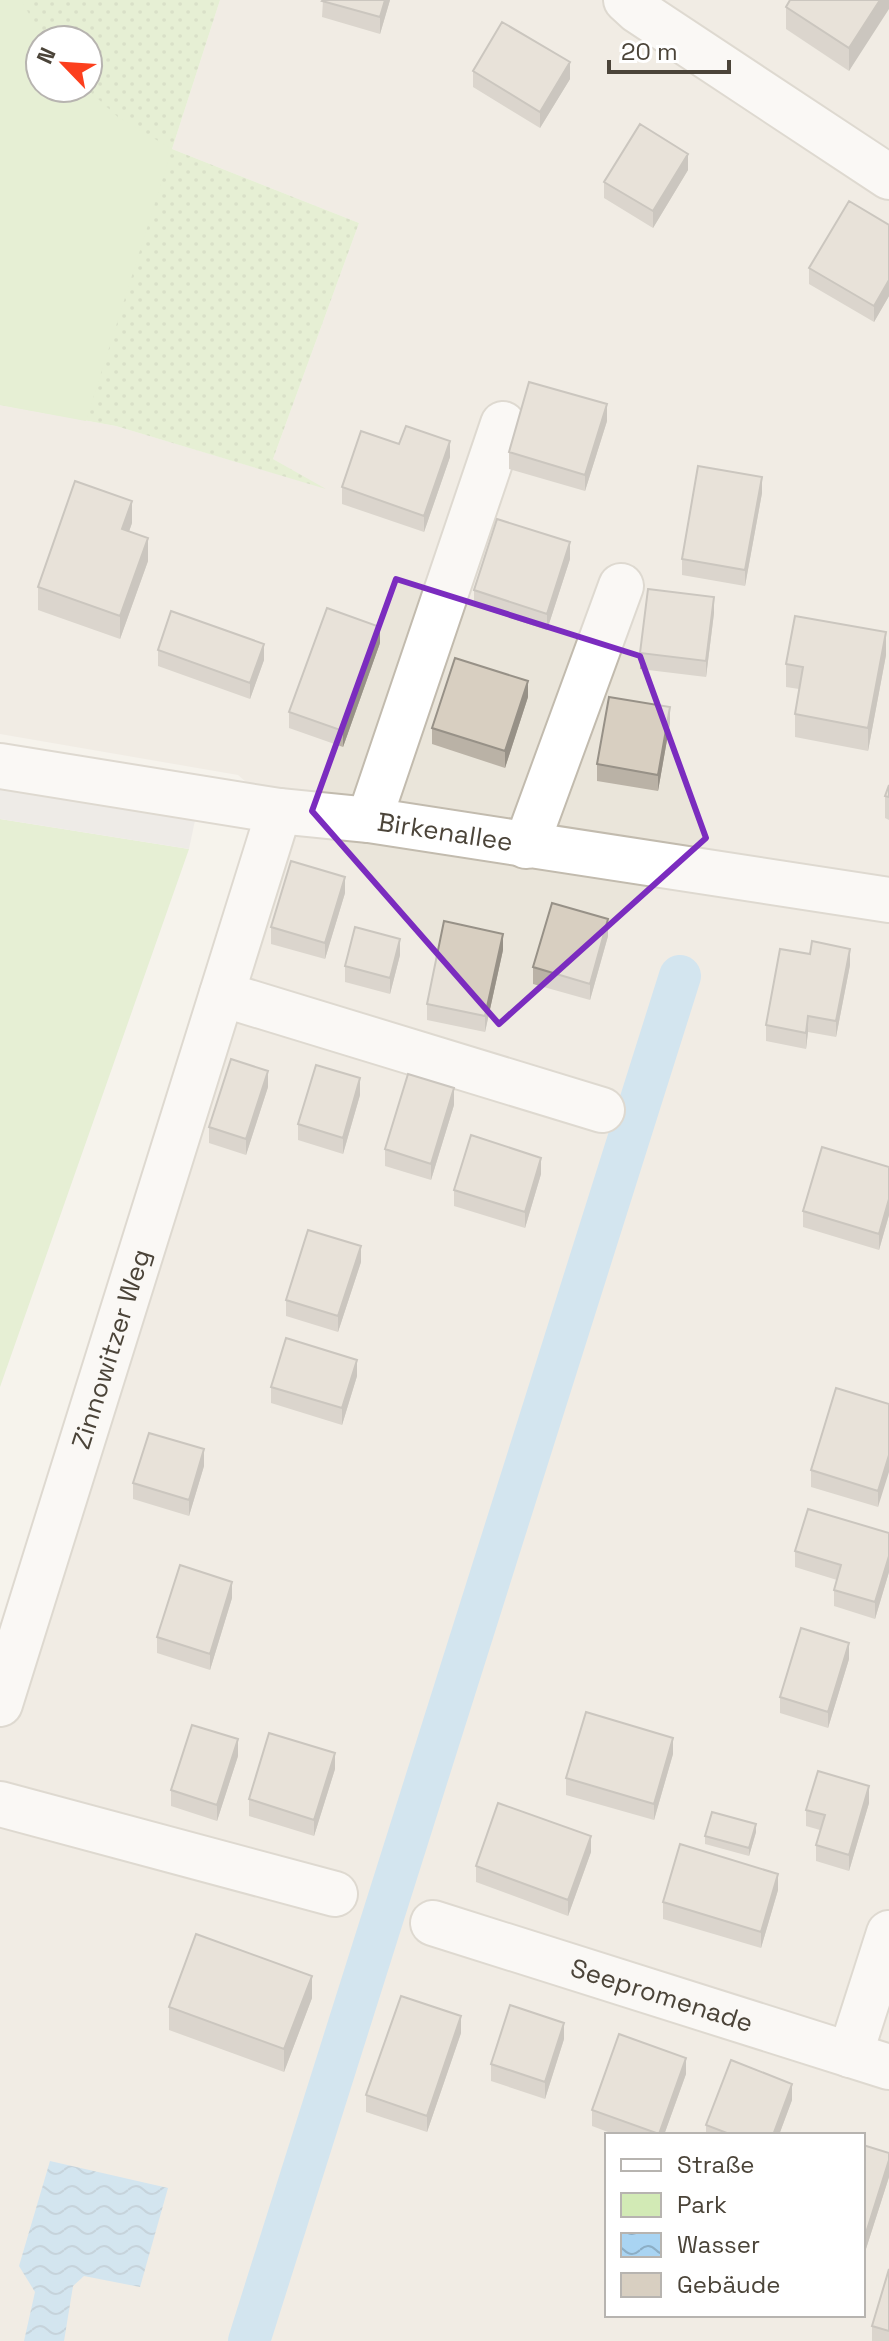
<svg xmlns="http://www.w3.org/2000/svg" width="889" height="2341" viewBox="0 0 889 2341" font-family="'Space Grotesk',sans-serif">
<defs>
<pattern id="grass-dots" width="8" height="8" patternUnits="userSpaceOnUse" patternTransform="scale(2)"><rect width="8" height="8" fill="#d2eab5"/><path d="M2 2h.1M6 6h.1" fill="none" stroke="#b6ca9c" stroke-width="1.8" stroke-linecap="round"/></pattern>
<pattern id="water-waves" width="16" height="10" patternUnits="userSpaceOnUse" patternTransform="scale(2)"><rect width="16" height="10" fill="#a9d4f2"/><path d="M0 5q4-4 8 0t8 0" fill="none" stroke="#8caec5"/></pattern>
</defs>
<rect width="100%" height="100%" fill="#f6f3ec"/>
<path fill="#eae5da" fill-rule="evenodd" d="M220,0H889V2341H0V1704L279,811L238,775L0,734V405L116,426L321,487L273,459L359,223L172,149ZM607,2135H863V2315H607Z"/>
<path fill="url(#grass-dots)" fill-rule="evenodd" d="M0,0H220L172,149L359,223L273,459L326,489L116,426L0,405ZM40,40H88V88H40Z"/>
<path fill="#d2eab5" d="M0,0H21L44,40H40V88H86L119,118L172,149L86,421L0,405Z
M0,819L189,849L0,1387Z"/>
<path fill="#e5e3e0" d="M0,779L197,811L189,849L0,819Z"/>
<path fill="url(#water-waves)" d="M50,2161L168,2188L140,2287L84,2276L73,2286L64,2341H24L35,2292L19,2266Z"/>
<g fill="none" stroke-linecap="round" stroke-linejoin="round">
<path stroke="#a9d4f2" stroke-width="42" d="M249,2341L680,976"/>
<g stroke="#c2bbae" stroke-width="48">
<g id="minor">
<path d="M626,0L638,11L889,177"/>
<path id="s1" d="M0,766L279,811L369,820L889,900"/>
<path d="M369,820L503,424"/>
<path d="M526,846L621,586"/>
<path d="M222,994L602,1110"/>
<path id="s2" d="M0,1704L279,811"/>
<path d="M0,1804L335,1894"/>
<path id="s3" d="M433,1923L889,2067"/>
<path d="M850,2055L889,1933"/>
</g>
</g>
<use href="#minor" stroke="#fff" stroke-width="44"/>
</g>
<path fill="#bab2a6" d="M323,0H390L380,34L322,17Z
M889,0L849,71L786,29V7Z
M473,71L570,79L540,128L473,87Z
M688,170L653,228L604,198V182Z
M889,225V296L874,322L809,284V268Z
M607,421L585,491L509,469V452Z
M399,444L450,457L424,532L342,504V487Z
M762,493L745,586L682,575V559Z
M132,523L129,531L148,561L120,639L38,610V587Z
M570,559L547,630L474,606V590Z
M714,613L706,677L640,669V653Z
M380,643L343,747L289,728V712Z
M158,650L264,660L250,699L158,666Z
M886,655L868,751L795,737V714L799,689L786,687V664Z
M528,697L505,768L432,744V728Z
M670,723L658,791L597,781V764Z
M889,785V820L885,818V796Z
M345,893L325,959L271,944V927Z
M608,936L590,1000L533,984V967Z
M503,950L485,1032L427,1020V1004Z
M400,955L390,994L345,982V966Z
M850,965L836,1037L808,1032L806,1049L766,1041V1025Z
M268,1087L246,1155L209,1143V1127Z
M360,1095L343,1154L298,1140V1124Z
M454,1105L431,1180L385,1166V1149Z
M889,1167V1215L879,1250L803,1227V1211Z
M541,1174L525,1228L454,1206V1190Z
M361,1262L338,1332L286,1316V1300Z
M357,1376L342,1425L271,1403V1387Z
M889,1404L878,1507L811,1487V1470Z
M204,1466L189,1516L133,1499V1483Z
M889,1533V1572L875,1619L834,1606V1590L837,1580L795,1567V1551Z
M232,1598L210,1670L157,1653V1637Z
M849,1659L828,1728L780,1713V1697Z
M673,1754L654,1820L566,1795V1778Z
M238,1756L217,1821L171,1806V1790Z
M335,1769L314,1836L249,1816V1799Z
M869,1803L849,1871L816,1861V1845L820,1830L806,1826V1810Z
M756,1832L749,1856L705,1844V1836Z
M591,1852L568,1916L476,1882V1866Z
M778,1890L761,1948L663,1919V1902Z
M312,1998L284,2072L169,2030V2007Z
M461,2033L427,2132L366,2112V2095Z
M564,2039L545,2099L491,2081V2064Z
M686,2074L664,2135H616L592,2126V2110Z
M792,2100L779,2135H706V2125Z
M863,2145L889,2153V2177L865,2252L863,2251Z
M889,2269V2341H872V2326Z"/>
<path fill="#979187" d="M385,0H390L380,34V17Z
M880,0H889V9L849,71V48Z
M570,62V79L540,128V112Z
M688,154V170L653,228V211Z
M889,280V296L874,322V306Z
M607,404V421L585,491V475Z
M450,441V457L424,532V516Z
M762,477V493L745,586V570Z
M132,501V523L122,552V529Z
M148,538V561L120,639V616Z
M570,542V559L547,630V614Z
M714,597V613L706,677V661Z
M380,627V643L343,747V731Z
M886,632V655L868,751V728Z
M264,644V660L250,699V683Z
M528,681V697L505,768V751Z
M670,707V723L658,791V775Z
M345,877V893L325,959V943Z
M608,919V936L590,1000V984Z
M503,934V950L485,1032V1016Z
M400,939V955L390,994V978Z
M850,949V965L836,1037V1021Z
M808,1016V1032L806,1049V1033Z
M268,1071V1087L246,1155V1139Z
M360,1078V1095L343,1154V1138Z
M454,1088V1105L431,1180V1164Z
M541,1158V1174L525,1228V1212Z
M889,1199V1215L879,1250V1234Z
M361,1246V1262L338,1332V1316Z
M357,1360V1376L342,1425V1408Z
M204,1449V1466L189,1516V1500Z
M889,1455V1472L878,1507V1491Z
M889,1556V1572L875,1619V1602Z
M232,1582V1598L210,1670V1654Z
M849,1643V1659L828,1728V1712Z
M673,1738V1754L654,1820V1804Z
M238,1739V1756L217,1821V1805Z
M335,1753V1769L314,1836V1820Z
M869,1786V1803L849,1871V1855Z
M756,1824V1832L749,1856V1848Z
M591,1836V1852L568,1916V1900Z
M778,1874V1890L761,1948V1932Z
M312,1976V1998L284,2072V2049Z
M461,2016V2033L427,2132V2116Z
M564,2023V2039L545,2099V2082Z
M686,2058V2074L664,2135H659Z
M792,2084V2100L779,2135H773Z
M889,2160V2177L865,2252V2236Z"/>
<path fill="#d8cfc1" stroke="#979187" stroke-width="2" d="M323,0H385L380,17L322,1Z
M790,0H880L849,48L786,7Z
M502,22L570,62L540,112L473,71Z
M640,124L688,154L653,211L604,182Z
M849,201L889,225V280L874,306L809,268Z
M529,382L607,404L585,475L509,452Z
M406,426L450,441L424,516L342,487L361,431L399,444Z
M698,466L762,477L745,570L682,559Z
M75,481L132,501L122,529L148,538L120,616L38,587Z
M497,519L570,542L547,614L474,590Z
M648,589L714,597L706,661L640,653Z
M327,608L380,627L343,731L289,712Z
M171,611L264,644L250,683L158,650Z
M795,616L886,632L868,728L795,714L803,667L786,664Z
M455,658L528,681L505,751L432,728Z
M609,697L670,707L658,775L597,764Z
M889,785V797L885,796Z
M291,861L345,877L325,943L271,927Z
M552,903L608,919L590,984L533,967Z
M444,921L503,934L485,1016L427,1004Z
M355,927L400,939L390,978L345,966Z
M812,941L850,949L836,1021L808,1016L806,1033L766,1025L780,949L810,954Z
M231,1059L268,1071L246,1139L209,1127Z
M316,1065L360,1078L343,1138L298,1124Z
M408,1074L454,1088L431,1164L385,1149Z
M471,1135L541,1158L525,1212L454,1190Z
M822,1147L889,1167V1199L879,1234L803,1211Z
M308,1230L361,1246L338,1316L286,1300Z
M286,1338L357,1360L342,1408L271,1387Z
M836,1388L889,1404V1455L878,1491L811,1470Z
M149,1433L204,1449L189,1500L133,1483Z
M808,1509L889,1533V1556L875,1602L834,1590L841,1565L795,1551Z
M180,1565L232,1582L210,1654L157,1637Z
M801,1628L849,1643L828,1712L780,1697Z
M586,1712L673,1738L654,1804L566,1778Z
M192,1725L238,1739L217,1805L171,1790Z
M269,1733L335,1753L314,1820L249,1799Z
M818,1771L869,1786L849,1855L816,1845L825,1815L806,1810Z
M498,1803L591,1836L568,1900L476,1866Z
M712,1812L756,1824L749,1848L705,1836Z
M680,1844L778,1874L761,1932L663,1902Z
M196,1934L312,1976L284,2049L169,2007Z
M401,1996L461,2016L427,2116L366,2095Z
M510,2005L564,2023L545,2082L491,2064Z
M619,2034L686,2058L659,2134L592,2110Z
M731,2060L792,2084L773,2135H732L706,2125Z
M863,2145L889,2153V2160L865,2236L863,2235Z
M889,2269V2331L872,2326Z"/>
<path d="M0 0H889V2341H0ZM396,579L640,656L706,838L499,1024L312,811Z" fill="#f6f3ec" fill-opacity=".55" fill-rule="evenodd"/>
<path fill="none" stroke="#7b2cbf" stroke-width="6" stroke-linejoin="round" d="M396,579L640,656L706,838L499,1024L312,811Z"/>
<g text-anchor="middle" stroke-width="7" stroke-linejoin="round" paint-order="stroke">
<g font-size="26" fill="#4b4439" stroke="#fff">
<text dy="9" stroke="none"><textPath href="#s1" startOffset="450">Birkenallee</textPath></text>
<text dy="9" stroke="none"><textPath href="#s2" startOffset="372">Zinnowitzer Weg</textPath></text>
<text dy="9" stroke="none"><textPath href="#s3" startOffset="240">Seepromenade</textPath></text>
</g>
</g>
<rect x="605" y="2133" width="260" height="184" fill="#ffffff" stroke="#b7b4b0" stroke-width="2"/>
<rect x="621" y="2159" width="40" height="12" fill="#ffffff" stroke="#b7b4b0" stroke-width="2"/>
<text x="677" y="2173" font-size="24" fill="#4b4439">Straße</text>
<rect x="621" y="2193" width="40" height="24" fill="#d2eab5" stroke="#b7b4b0" stroke-width="2"/>
<text x="677" y="2213" font-size="24" fill="#4b4439">Park</text>
<rect x="621" y="2233" width="40" height="24" fill="url(#water-waves)" stroke="#b7b4b0" stroke-width="2"/>
<text x="677" y="2253" font-size="24" fill="#4b4439">Wasser</text>
<rect x="621" y="2273" width="40" height="24" fill="#d8cfc1" stroke="#b7b4b0" stroke-width="2"/>
<text x="677" y="2293" font-size="24" fill="#4b4439">Gebäude</text>
<g transform="translate(64 64) rotate(295)"><circle r="38" fill="#ffffff" stroke="#b7b4b0" stroke-width="2"/>
<path d="M0-6L14 30L0 20L-14 30Z" fill="#fc3f1d"/>
<text y="-12" font-size="22" font-weight="bold" text-anchor="middle" fill="#4b4439">N</text>
</g>
<path d="M609 60v12h120v-12" fill="none" stroke="#4b4439" stroke-width="4"/>
<text x="621" y="60" font-size="24" fill="#4b4439" stroke="#ffffff" stroke-width="6" paint-order="stroke">20 m</text>
</svg>
